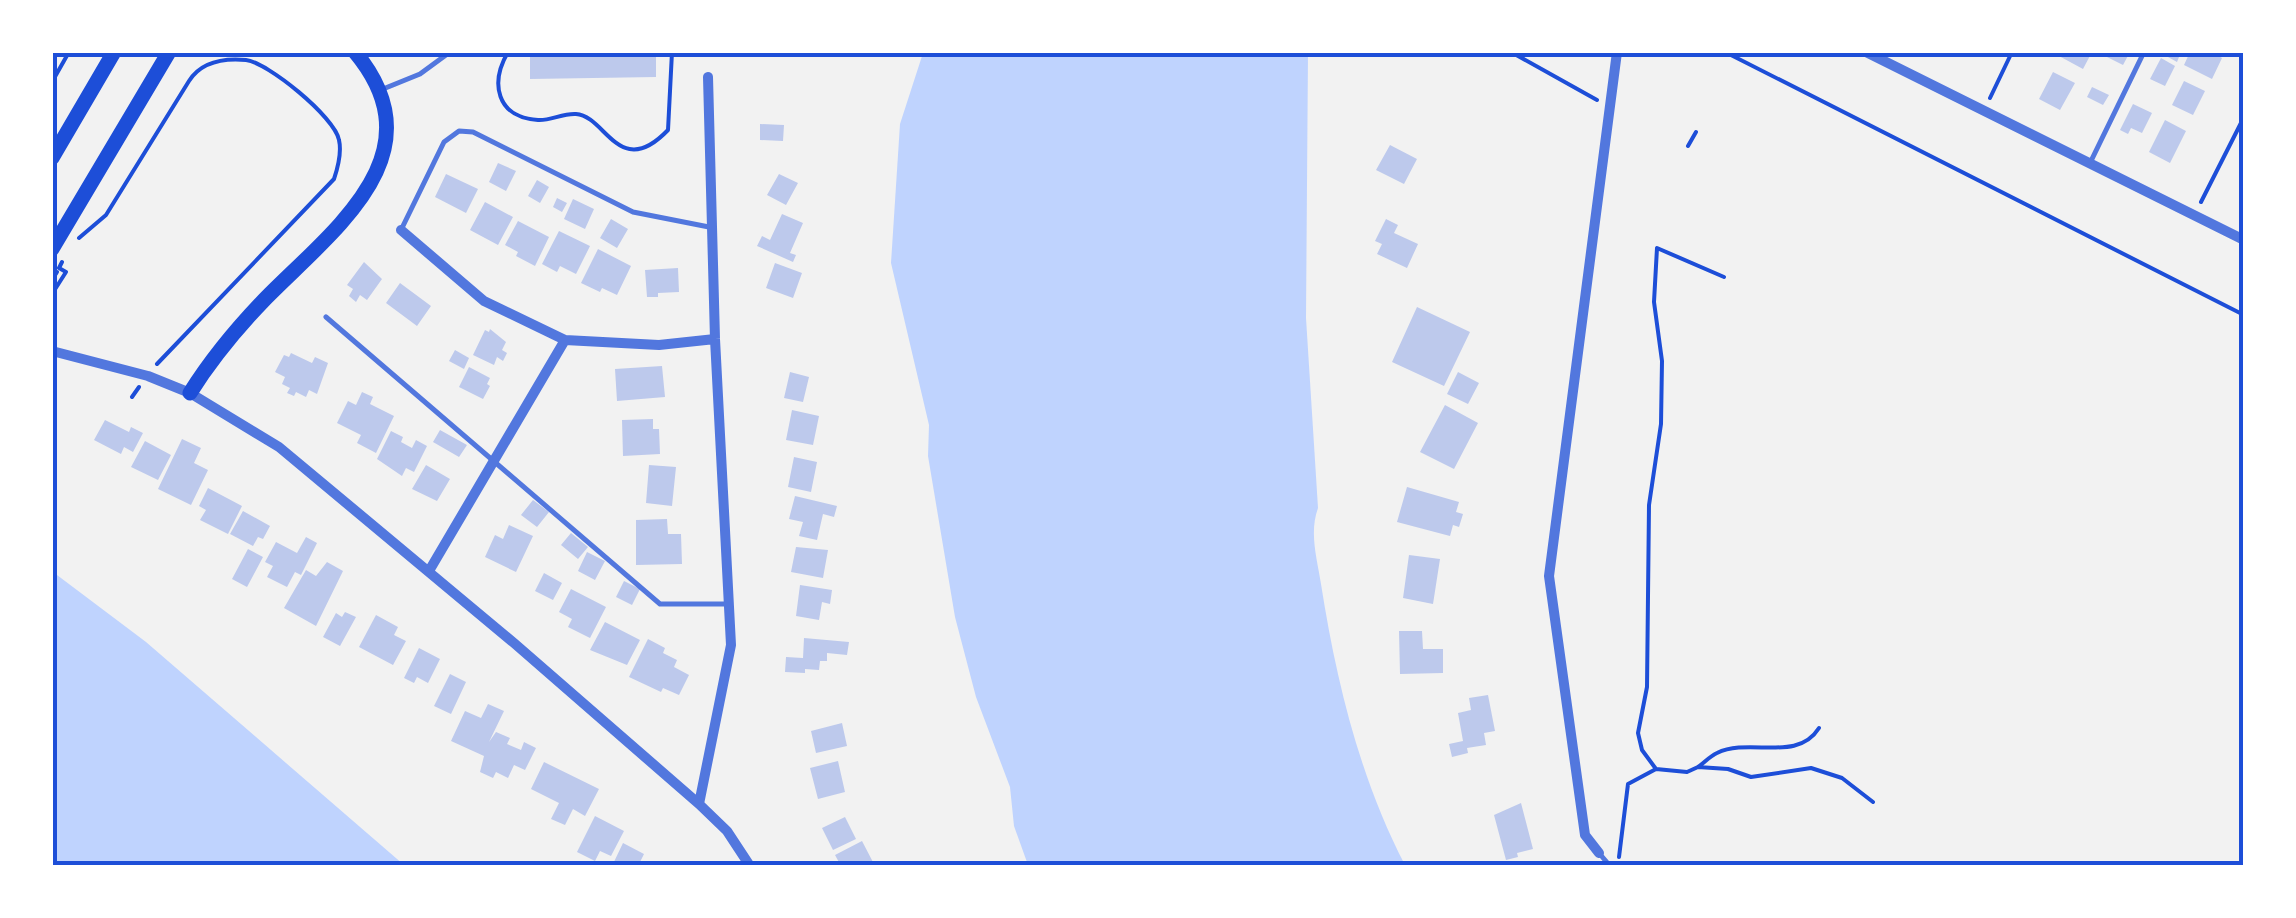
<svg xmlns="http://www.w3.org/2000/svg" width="2296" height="918" viewBox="0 0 2296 918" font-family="'PT Sans Narrow',sans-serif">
<rect width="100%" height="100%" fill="#f2f2f2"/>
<path fill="#bfd3fe" d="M923,53H1308L1306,318L1318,508C1309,533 1317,558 1321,584C1336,680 1360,779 1405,865H1028L1014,826L1010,787L976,697L955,617L928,456L929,425L891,263L900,124Z
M53,572L146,642L404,865H53Z"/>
<path fill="#bdc9ec" d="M530,52H656V77L530,79Z
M2061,52H2092L2083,69L2059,56Z
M2109,52H2130L2123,65L2107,57Z
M2159,52H2181L2177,62Z
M2190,52H2212L2222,58L2212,79L2184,65Z
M2161,58L2175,66L2165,86L2150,79Z
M2053,72L2075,83L2060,110L2039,99Z
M2184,81L2205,91L2193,115L2172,105Z
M2092,87L2109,95L2103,105L2087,97Z
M2133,104L2152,113L2142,133L2131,128L2128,134L2120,130Z
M2165,120L2186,131L2170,163L2149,152Z
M760,124L784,125L783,141L760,140Z
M1390,145L1417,159L1404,184L1376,170Z
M498,163L516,171L506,191L489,182Z
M446,174L478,189L466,213L435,197Z
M779,174L798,183L786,205L767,195Z
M537,180L549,187L540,203L528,196Z
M557,198L567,203L562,212L553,207Z
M573,199L594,209L585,229L564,219Z
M485,202L513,217L498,245L470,230Z
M782,214L803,223L790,253L796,255L793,262L757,246L762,236L770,240Z
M611,219L628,229L617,248L600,238Z
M1386,219L1398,225L1394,233L1418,244L1407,268L1377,254L1382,244L1375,241Z
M518,221L549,237L535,266L516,256L518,252L505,245Z
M559,231L590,246L576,274L560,266L557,272L542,264Z
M598,249L631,266L617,295L602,288L600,292L581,283Z
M364,262L382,279L367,300L360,295L356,302L349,296L353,289L347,285Z
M775,263L802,273L793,298L766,288Z
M678,268L679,292L658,293V297H647L645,270Z
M400,283L431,306L417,326L386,303Z
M1417,307L1470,332L1444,386L1392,362Z
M490,329L506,342L502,350L507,353L503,361L497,357L494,365L473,355L485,330L489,332Z
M455,350L469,358L464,369L449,361Z
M291,353L312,363L315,357L328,363L317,394L309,390L306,397L296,392L294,396L287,393L290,388L282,384L285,377L275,372L284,355L289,357Z
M662,366L665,397L617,401L615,369Z
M469,367L490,378L487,384L490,386L483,399L459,387Z
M790,372L809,377L803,402L784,398Z
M1458,372L1479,383L1468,404L1447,394Z
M362,392L373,397L370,404L394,416L376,453L357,443L361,435L337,423L348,401L356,405Z
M1445,405L1478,423L1454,469L1420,452Z
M792,410L819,416L813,445L786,440Z
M653,419V429H659L660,454L623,456L622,420Z
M105,420L129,432L131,427L143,433L133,452L124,447L121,454L94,440Z
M440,430L467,445L459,457L433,442Z
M391,431L403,437L401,442L412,448L416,440L427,446L414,472L406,468L402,476L377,459Z
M182,439L201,448L194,463L208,470L191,505L158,489Z
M145,441L171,455L158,480L131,467Z
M794,457L817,462L811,492L788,487Z
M426,465L450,479L437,501L412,489Z
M649,465L676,467L672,506L646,503Z
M1407,487L1459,502L1456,512L1463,514L1459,527L1453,525L1450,536L1397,522Z
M208,488L242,506L228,534L200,520L206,510L199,506Z
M795,496L837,506L834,517L823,514L817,540L799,536L803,522L789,519Z
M533,500L549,512L537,527L521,515Z
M243,511L270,526L263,539L258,537L253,546L230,534Z
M667,519L668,534H681L682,564L636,565V520Z
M509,525L533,536L516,572L485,557L495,535L503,539Z
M571,533L588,547L578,559L561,545Z
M306,537L317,543L301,575L295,572L287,587L267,577L273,566L265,562L276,542L297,553Z
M796,547L828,550L823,578L791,572Z
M248,549L263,557L247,587L232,579Z
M587,552L605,561L595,580L578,571Z
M1409,555L1440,559L1433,604L1403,598Z
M327,562L343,571L316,626L284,608L306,570L316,576Z
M544,573L562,583L553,600L535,591Z
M624,581L640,589L632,605L616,597Z
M800,585L832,590L830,604L822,602L819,620L796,616Z
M571,589L606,607L590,638L568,627L572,619L559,612Z
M345,612L356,617L340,646L323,637L336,613L342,617Z
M376,615L398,627L394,635L406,641L393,665L359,647Z
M605,622L640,640L627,665L590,650Z
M1399,631H1422L1423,649H1443V673L1400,674Z
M804,638L849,642L847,655L827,653V661H820L819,670L805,669V673L785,672L786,657L803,658Z
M648,639L665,648L663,653L677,660L674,667L689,675L679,695L663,688L661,692L629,677Z
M419,648L440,659L428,683L417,677L414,683L404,678Z
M450,674L466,682L451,714L434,706Z
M1488,695L1495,731L1484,733L1486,745L1467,748L1468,753L1452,757L1449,744L1463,741L1458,713L1471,710L1469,698Z
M488,704L504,711L489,742L496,732L510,738L507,744L521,750L524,742L536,748L525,770L514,765L508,778L496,772L493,778L480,772L484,756L451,741L465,711L481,718Z
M842,723L847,746L816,753L811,731Z
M838,761L845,792L818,799L810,768Z
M544,762L599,789L585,816L573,809L565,825L551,819L559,803L531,789Z
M1521,803L1533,849L1517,853L1518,857L1506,860L1494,815Z
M595,816L624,831L611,856L600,851L595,861L577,852Z
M845,817L856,839L833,850L822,828Z
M862,841L875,866H841L835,855Z
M623,843L644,854L638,866H612Z"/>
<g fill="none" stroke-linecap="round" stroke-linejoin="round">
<path stroke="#1d4ed8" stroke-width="4" d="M508,52C490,83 496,117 538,120C550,121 563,113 576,114C606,116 619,181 668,130L672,52
M1511,52L1597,100
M1725,52L2244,315
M52,82L69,52
M1990,98L2012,52
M1688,146L1696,132
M2201,202L2244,117
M79,238L106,215L189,81C201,62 224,58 246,60C267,62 335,117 339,140C342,153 338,167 334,179L157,364
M1724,277L1657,248L1654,302L1662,361L1661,424L1649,505L1647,687L1638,733L1642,750L1656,769L1687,772L1698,767L1728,769L1751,777L1811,768L1842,778L1873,802
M52,280L57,272
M52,294L66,272L59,268L62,262
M132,397L139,387
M1698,767C1704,763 1710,756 1717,753C1750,737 1797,763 1819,728
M1619,857L1628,784L1656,769"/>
<path stroke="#5277de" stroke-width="5" d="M383,89L420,74L450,52
M2091,161L2144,52
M401,230L444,142L459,131L473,132L633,212L709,227
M326,317L660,604H726
M1599,853L1610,866"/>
<path stroke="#5277de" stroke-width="10" d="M1866,52L2244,240
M401,230L484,301L565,340L659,345L715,339
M52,351L148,376L190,393L279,447L514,643L699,804L727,831L750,866
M429,571L565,340
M699,804L731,645L715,339L708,77
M1599,853L1585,835L1549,576L1617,52"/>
<path stroke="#1d4ed8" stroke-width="15" d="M52,158L114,52
M52,249L169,52
M190,393C212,358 237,328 266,298C334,229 440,154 355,52"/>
</g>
<rect width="2296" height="918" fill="none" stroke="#ffffff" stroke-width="110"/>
<rect x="55" y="55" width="2186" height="808" fill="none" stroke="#1d4ed8" stroke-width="4"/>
</svg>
